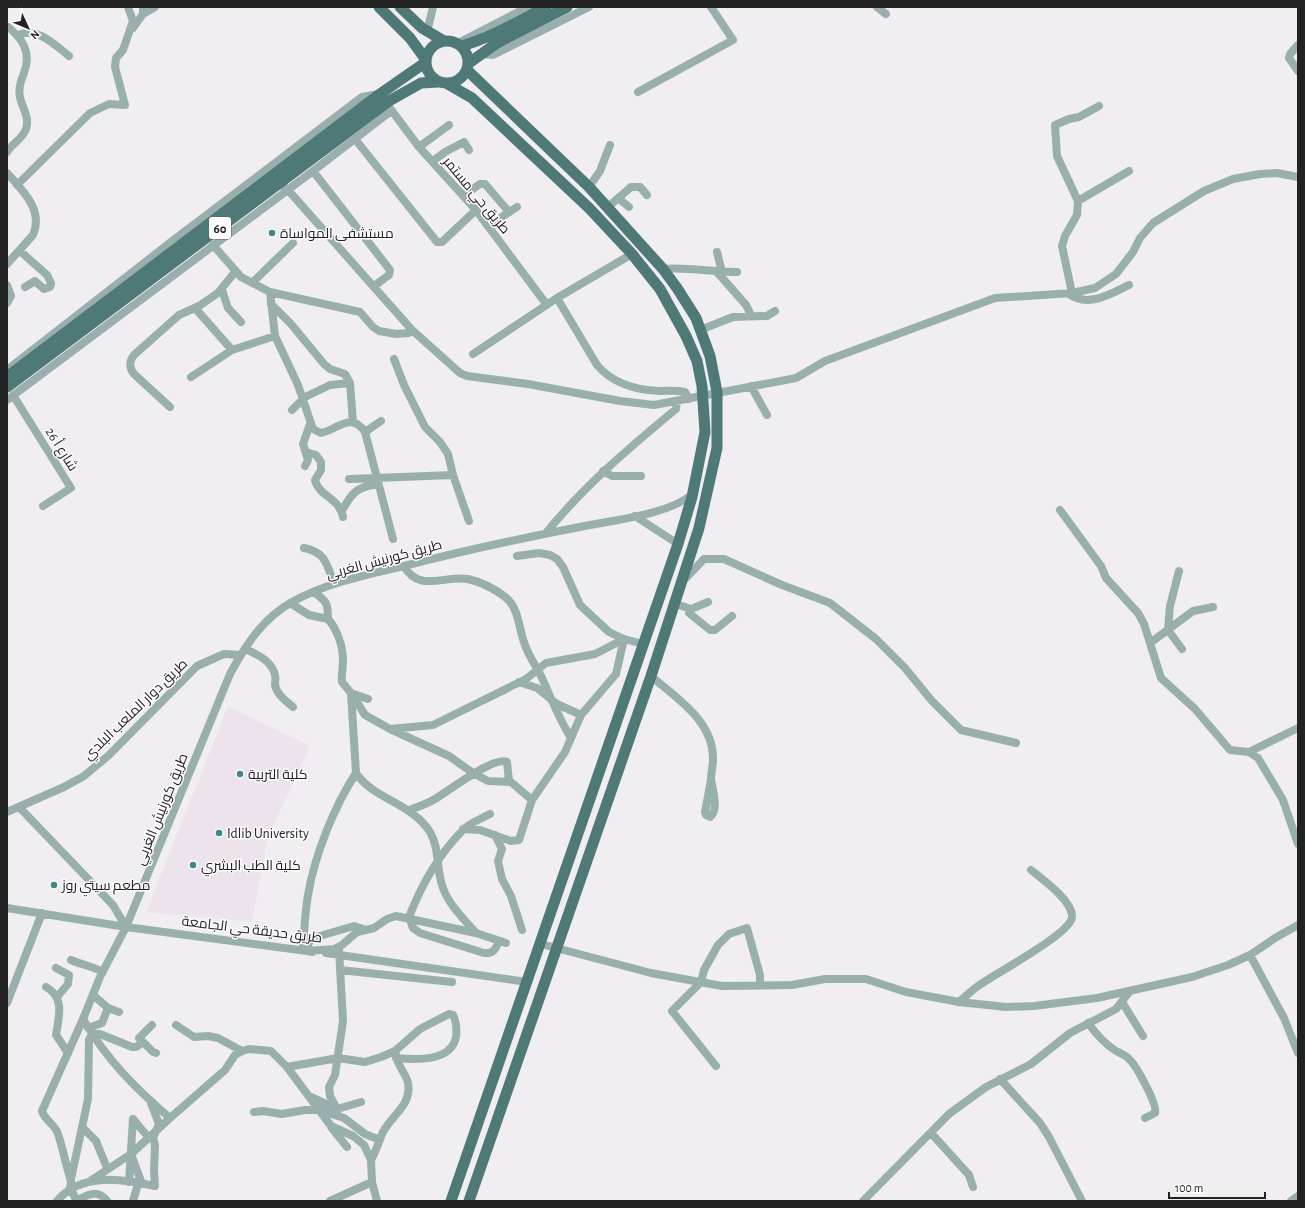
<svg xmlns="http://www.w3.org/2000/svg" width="1305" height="1208" viewBox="0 0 1305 1208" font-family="'Alegreya Sans',Cairo,sans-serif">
<rect width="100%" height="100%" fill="#f1eef1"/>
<path fill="#ece3ed" d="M228,706L310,746L268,837L252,922L146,912Z"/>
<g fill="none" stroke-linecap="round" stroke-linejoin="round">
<path stroke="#99afae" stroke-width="8" d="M877,7L886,14
M143,14L155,7
M7,26C22,38 32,52 24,73C21,80 18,89 20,97C22,108 30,117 26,129C22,140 12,143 7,152
M133,28L143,14V7
M427,32L433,7
M18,35C37,26 55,45 69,56
M458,43L528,7
M1298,45L1290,54L1289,58L1298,71
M482,54L493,55L589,7
M638,92L733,40L711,7
M389,107L419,147L476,210L547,305
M355,139L437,242H442L476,210
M419,147L449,125
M433,161L445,152L464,142L469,150
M313,171L390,270L389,275L374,286
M7,173C22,190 44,210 33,235L7,264
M279,183L288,190L412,330L460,373L467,376L528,384L620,401L654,405L796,378L825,361L995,298L1072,293L1095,288L1116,274L1133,252L1140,238L1153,223L1204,191L1233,179L1260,174L1277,173L1298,177
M17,185L90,113L109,104L125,105L115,67L116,58L123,50L133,21L128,7
M589,187L600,171L610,145
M464,195L480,184H485L509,212
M618,198L629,207
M1078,201L1129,171
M608,207L631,187H640L647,195
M488,226L517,207
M213,245L241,277L270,292L360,312L373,327L379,331L396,334L409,333L412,330
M20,251L47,275L51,283L50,287L44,289L35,281L25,287
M717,252L722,272
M663,269C688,267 712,272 737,272
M717,272L746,305L751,315
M252,283L293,243
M7,285L11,296L7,303
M222,290L228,308L241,322
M270,292L275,336L298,385L313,429L321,433C337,430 351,411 365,432L393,539
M1072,293L1062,246L1065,236L1077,215L1078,201L1057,156L1055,125L1069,119L1079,117L1099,106
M1069,294C1088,308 1110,294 1129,285
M557,298L597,365C613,384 636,390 659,391C668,391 676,390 685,392L689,399
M271,304L291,324L324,364L330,369L345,374L350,383L353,422
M195,308L232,350
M700,330L733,317L767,316L775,311
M473,354L557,298L632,254
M394,359L404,385L425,427L440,442L448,454L453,475L469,521
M7,370L171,242L362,97L379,94
M191,377L232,350L275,336
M751,386L767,415
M13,395L71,488L43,506
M7,400L313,171L391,111
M170,407L134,374C129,368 129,361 134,355L179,315L199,306L218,293L235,272
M292,410L305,397L330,385L350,383
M365,432L381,421
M306,452L316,455L321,462V470L315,480C319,497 339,497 343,517
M305,466L308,460L303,444L310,424
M603,471L612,476H641
M349,479L453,475
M1060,510L1101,566L1106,578L1138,613L1144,624L1161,678L1195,709L1230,750L1249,752L1258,758L1283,800L1298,844
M342,511C352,492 357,487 378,484
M635,516L678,544
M546,533C584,486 629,448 676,409L677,401
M304,548C326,552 327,565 334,584
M517,556L539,553L550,555L557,559L563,567L580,605L609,632L624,639L643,644
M404,566C419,593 444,575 468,579C481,582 493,588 504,596C520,608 518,628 525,645C529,657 537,667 542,678C551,698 559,719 571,738
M1179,571L1170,606L1168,630L1182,649
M684,580L704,559H724L782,585L830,603L876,639L905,668L932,701L961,730L1016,743
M314,592C327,602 328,603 328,619C337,629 343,646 343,660C343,668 341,675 342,682L351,693L368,699
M290,603L309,615L328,619
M673,603L691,609L708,602
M691,609L689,613L710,630H715L732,616
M1150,643L1193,611L1213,607
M245,649C257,654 272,661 275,675C276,678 275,682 275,685C277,695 286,701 293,707
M651,676C676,698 714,721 713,759C713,766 711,773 711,780
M519,682L537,688L557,704L581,715
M351,693L356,773C373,799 412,803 430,832C440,849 436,870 443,888C449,905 464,919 476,933
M353,696L365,715L390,729L449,756L473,773L488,781L511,782L532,800
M390,729L433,725L526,679L546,663L595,654L624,639
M1249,752L1298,728
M711,780C713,791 719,810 710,817L706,815L705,812Z
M20,808L113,905L126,927
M409,810C418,807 427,804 435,799C447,792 495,755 507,762L509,781
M7,812L64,787L84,776L109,755L197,666L224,654L241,655
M490,814C481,819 469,823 463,830C439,854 421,886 409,917L413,928L420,933L484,953C494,954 496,948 499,941
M463,829L480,830L511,841L519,840L532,800L565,752L581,715L616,674L624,639
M495,835L502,849L498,861L502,879L511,896L522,930
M7,908L126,927L307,951L334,949L342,945L357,932L374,928L387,919L396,916L476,933L506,943
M541,944L651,973L722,986L792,985L825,979H866L906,992L959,1002L1006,1007L1034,1006L1097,998L1192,977L1228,965L1250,955L1275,938L1298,925
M303,950C304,931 305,913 308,895C315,854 334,807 356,773
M339,950L343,1021L335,1075L329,1087L330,1096L337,1109L361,1102
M312,952L307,951L309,942L313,938L354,926L363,929
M326,953L527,982
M1250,955L1284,1018L1298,1053
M71,960C82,965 92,966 103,972
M56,968L69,975L68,984L57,997
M340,970L452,982
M46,987C65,997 59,1017 56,1035L68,1053
M93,995L108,1008L119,1012
M959,1002C965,997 971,991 978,986C994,974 1071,934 1072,917C1073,901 1042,879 1031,870
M1122,1002L1143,1036
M7,1003L42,913
M83,1019C107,1060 135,1088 170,1118L225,1070L235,1055L242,1051L249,1049L271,1051L287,1067L331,1126L353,1136L364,1145L371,1160L372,1182L377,1201
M1088,1023C1096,1034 1105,1044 1116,1051C1120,1053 1126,1055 1129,1059C1136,1065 1158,1105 1155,1113L1145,1118
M152,1025L139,1038L153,1052L156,1053
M176,1025L194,1037L208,1036L218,1038L242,1051
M88,1028L102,1023L108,1008
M716,1066L672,1011L701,982L704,970L718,945L729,934L747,928L760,975V985
M287,1067L338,1058L365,1062L381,1057L395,1051L420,1029L449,1014L453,1015C457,1023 457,1029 456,1037C451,1062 416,1060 396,1058
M1000,1079L1040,1123L1049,1137L1082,1201
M311,1097L337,1109V1111
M254,1112L263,1111L282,1114L305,1110H319L344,1118L365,1134L380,1140
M133,1119L149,1138
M82,1127L96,1141L107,1168
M331,1127L347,1147
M931,1133L969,1175L973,1187
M132,1157L142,1184
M371,1160C376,1151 379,1141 383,1132C392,1115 412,1105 408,1083C406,1073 397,1066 396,1055
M71,1179L88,1099L89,1040L92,1034H100L132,1047H136L143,1042
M90,1181L131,1154L170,1118
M129,1182L133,1119
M57,1201C81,1172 123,1179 155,1186L154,1171L155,1145L153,1138L159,1124L151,1103
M76,1201L74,1195L70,1189L71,1181C66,1166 63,1149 58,1134C55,1124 45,1121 42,1111L83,1019L100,977L126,927L230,674C245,646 263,618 292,602C326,583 366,575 404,566C466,550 527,537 590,525C621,519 668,514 693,494
M76,1201C88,1194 98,1189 107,1201
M133,1201L138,1184
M330,1201L372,1182
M863,1201L949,1114L986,1087L1031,1064L1070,1033L1116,1009L1130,991
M1291,1201L1298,1196"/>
<path stroke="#4f7977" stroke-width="11" d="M379,7L410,38L426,60
M400,7L422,28L444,41
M426 62a21 21 0 1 1 42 0a21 21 0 1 1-42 0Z
M461,46C491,38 519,21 546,7
M469,63L497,43L567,7
M467,70L589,187L663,269L677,288L696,318L710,356L717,392V448L699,528L651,676L469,1201
M446,83L472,98L589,208L632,254L660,289L686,336L697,361L702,386L705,432L692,497L678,544L451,1201
M7,377L380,94L426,62
M7,387L389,101L421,83L439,82"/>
</g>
<g fill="#408887" stroke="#fefbff" stroke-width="1.5">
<circle cx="272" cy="233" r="4"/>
<circle cx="240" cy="774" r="4"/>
<circle cx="219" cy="833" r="4"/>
<circle cx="193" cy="865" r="4"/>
<circle cx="54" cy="885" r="4"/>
</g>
<g text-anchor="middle" stroke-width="3" stroke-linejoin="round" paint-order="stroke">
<rect fill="#fefbff" stroke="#656365" stroke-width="1" x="209" y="217" width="22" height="22" rx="3"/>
<g font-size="13" font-weight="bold" fill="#232223">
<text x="220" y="233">60</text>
</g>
<g font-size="14" fill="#232223" stroke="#fefbff">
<text transform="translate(477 195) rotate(50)" y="5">طريق حي مستمر</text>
<text transform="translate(62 449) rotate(58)" y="5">شارع أ 26</text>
<text transform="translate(384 559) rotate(-15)" y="5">طريق كورنيش الغربي</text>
<text transform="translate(135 709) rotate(-44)" y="5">طريق دوار الملعب البلدي</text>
<text transform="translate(161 809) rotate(-68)" y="5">طريق كورنيش الغربي</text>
<text transform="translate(252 929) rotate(7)" y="5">طريق حديقة حي الجامعة</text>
</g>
<g font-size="14" fill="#232223" stroke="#fefbff" text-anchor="start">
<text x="280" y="238">مستشفى المواساة</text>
<text x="248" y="779">كلية التربية</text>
<text x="227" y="838">Idlib University</text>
<text x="201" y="870">كلية الطب البشري</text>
<text x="62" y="890">مطعم سيتي روز</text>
</g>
</g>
<rect width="1305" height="1208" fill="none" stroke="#232223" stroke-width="16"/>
<g transform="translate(28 28) rotate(134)" stroke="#fefbff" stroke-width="3" paint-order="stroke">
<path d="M0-3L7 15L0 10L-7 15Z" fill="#232223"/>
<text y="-6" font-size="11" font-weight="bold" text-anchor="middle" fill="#232223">N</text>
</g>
<path d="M1169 1192v6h96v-6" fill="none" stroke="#232223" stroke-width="2"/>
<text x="1175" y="1192" font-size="12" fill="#232223" stroke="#fefbff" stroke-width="3" paint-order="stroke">100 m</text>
</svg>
